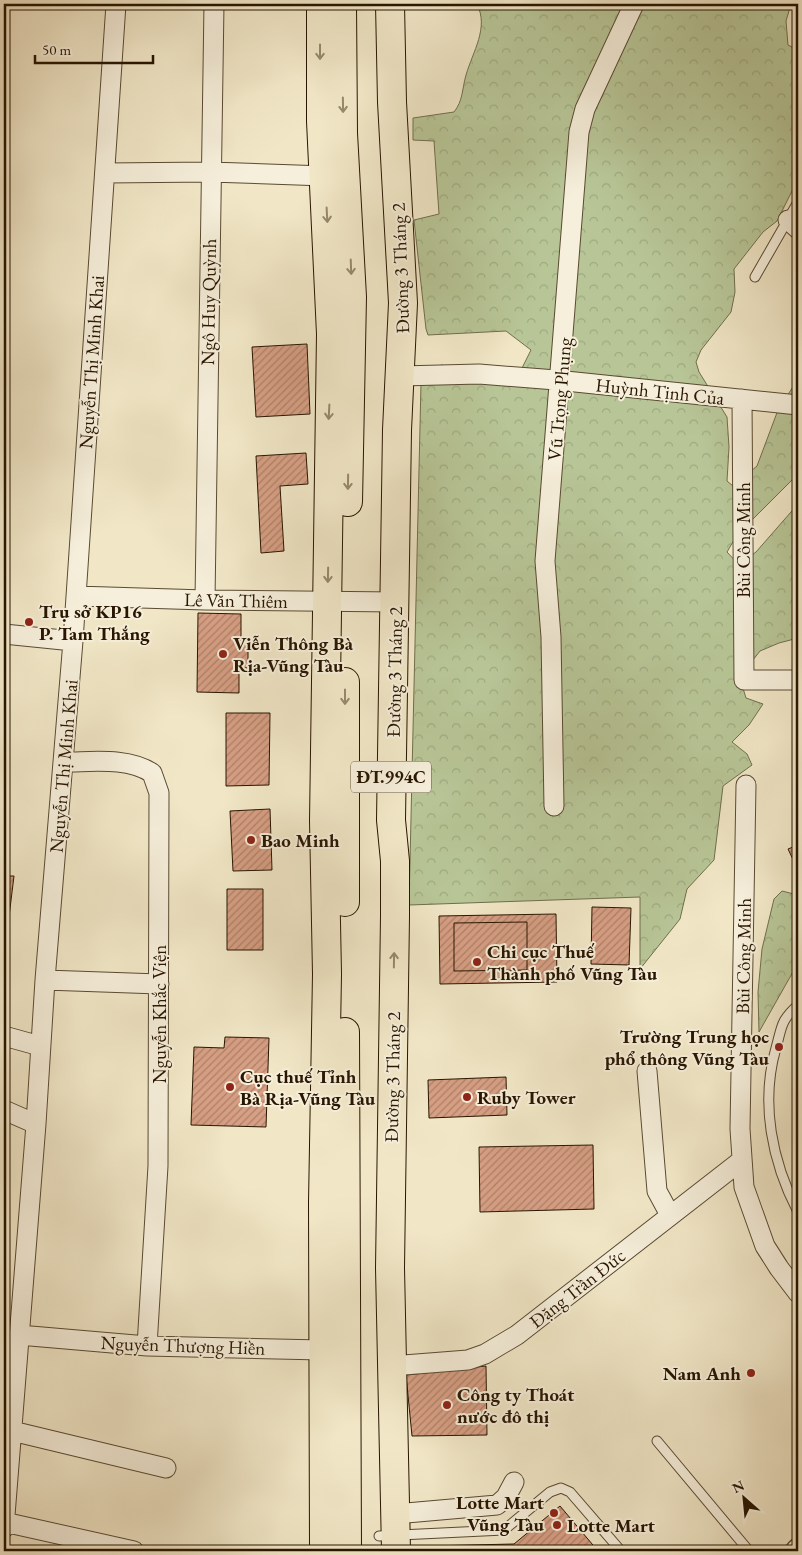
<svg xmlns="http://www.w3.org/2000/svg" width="802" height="1555" viewBox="0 0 802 1555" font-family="'EB Garamond',serif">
<defs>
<pattern id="forest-crowns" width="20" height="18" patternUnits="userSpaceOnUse" patternTransform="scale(1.25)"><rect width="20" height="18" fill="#b8c697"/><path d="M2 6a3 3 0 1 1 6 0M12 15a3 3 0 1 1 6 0" fill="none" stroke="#9ea980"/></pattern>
<pattern id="building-hatch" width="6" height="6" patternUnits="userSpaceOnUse" patternTransform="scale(1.25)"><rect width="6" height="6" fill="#d79f84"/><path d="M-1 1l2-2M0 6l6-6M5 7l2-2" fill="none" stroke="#ae806a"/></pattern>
</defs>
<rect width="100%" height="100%" fill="#f1e7c7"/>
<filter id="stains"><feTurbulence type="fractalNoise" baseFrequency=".004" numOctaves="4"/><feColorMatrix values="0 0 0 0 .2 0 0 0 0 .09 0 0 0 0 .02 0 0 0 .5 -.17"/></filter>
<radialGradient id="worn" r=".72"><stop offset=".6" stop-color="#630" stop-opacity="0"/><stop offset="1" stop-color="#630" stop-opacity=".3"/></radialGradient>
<path fill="url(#forest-crowns)" stroke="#706e4c" d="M477,4H791L786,21L788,45L798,50V179L777,221L763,232L734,269L735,292L731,312L701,350L696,362L699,372L727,417L729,447L727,481L733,486L757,466L778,410L798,379V474L737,535L727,552L739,565L756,552L798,504V638L779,643L760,651L749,665L742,685L746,698L763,704L749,725L732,742L747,754L752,765L723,786L714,860L687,889L680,919L640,969V897L409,905L421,383L441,365L505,378L522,368L531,350L506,331L428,335L426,329L414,220L439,214L434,141L413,140V118L454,112C463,101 462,89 466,75C473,51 489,28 477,4Z
M782,891L798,895V963L759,1032L758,992L762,949L774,899Z"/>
<path fill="url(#building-hatch)" stroke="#281500" d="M307,344L310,414L256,417L252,347Z
M306,453L308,484L280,486L284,551L261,553L256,456Z
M198,613L241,614V641H248V668L239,667V693L197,692Z
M226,713H270L269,785L226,786Z
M270,809L272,870L233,871L230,811Z
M798,845V870L788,849Z
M4,876H14L6,941H4Z
M227,889H263V950H227Z
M592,907L631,908L629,965L591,964Z
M556,914L557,982L440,984L439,916Z
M527,922V970L454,971V923Z
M225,1037L269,1038L266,1127L191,1125L194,1047L224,1048Z
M506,1077L507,1115L429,1118L428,1080Z
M593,1145L594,1209L480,1212L479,1147Z
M486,1366L487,1435L412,1436L406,1375Z
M560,1506L598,1551H428V1546L514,1544Z"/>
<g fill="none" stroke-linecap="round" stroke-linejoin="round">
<g stroke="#5a4a32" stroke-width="11">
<path id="service" d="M755,277L798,202
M798,1005C780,1021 782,1027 776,1048C760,1103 772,1162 798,1212
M657,1441L749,1551
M379,1536L504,1530L550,1492L561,1488L570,1492L621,1551"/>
</g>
<g stroke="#5a4a32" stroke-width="21">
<path id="minor" d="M106,173L210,172L325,176
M788,220L798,229
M401,376L479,374L556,380L798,405
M742,399L744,680H798
M76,596L205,600L396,602
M205,600L214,4
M4,634L73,641
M64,762C93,762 127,757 152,773L159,793L158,1166L147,1346
M746,785L740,1129L744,1187L765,1246L779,1268L798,1293
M554,806L551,637L545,561L579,132L585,109L634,4
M45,980L159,984
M4,1036L40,1046
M647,1071L657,1191L670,1215
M4,1110L36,1124
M19,1335L147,1346L322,1350L334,1346
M391,1366L468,1360L485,1354L517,1335L742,1160
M12,1431L166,1468
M395,1514L497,1505L506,1497L514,1482
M4,1522L134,1551
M4,1528L36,1124L45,980L73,641L116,4"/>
</g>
<g stroke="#5a4a32" stroke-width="25">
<path id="tertiary" d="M797,1551L798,1550"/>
</g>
<g stroke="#281500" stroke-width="30">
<path id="primary" d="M321,4V121L331,334L324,821L327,974L323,1203L324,1551
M342,4L343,133L352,297L348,502
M390,4L392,102L403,303L397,430L391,820L395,861V916L390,1268L396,1551
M345,682V902
M345,1032L347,1551"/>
</g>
<use href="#service" stroke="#f6efdb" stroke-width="9"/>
<use href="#minor" stroke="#f6efdb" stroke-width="19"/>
<use href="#tertiary" stroke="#f6efdb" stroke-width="22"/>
<use href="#primary" stroke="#f1e7c7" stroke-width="28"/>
</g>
<defs><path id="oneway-shaft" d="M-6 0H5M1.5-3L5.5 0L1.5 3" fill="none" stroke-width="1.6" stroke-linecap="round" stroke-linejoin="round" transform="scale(1.25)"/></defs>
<g stroke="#97886d">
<use href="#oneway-shaft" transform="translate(320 52) rotate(90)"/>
<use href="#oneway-shaft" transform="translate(343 105) rotate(89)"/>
<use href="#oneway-shaft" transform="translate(327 215) rotate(87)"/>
<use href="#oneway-shaft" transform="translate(351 267) rotate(88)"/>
<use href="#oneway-shaft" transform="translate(329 412) rotate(93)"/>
<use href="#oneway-shaft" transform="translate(348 482) rotate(91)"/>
<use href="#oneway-shaft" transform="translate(328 575) rotate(91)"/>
<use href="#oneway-shaft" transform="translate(345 697) rotate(90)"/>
<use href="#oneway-shaft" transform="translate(394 960) rotate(-89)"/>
</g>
<g fill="#8f2418" stroke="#f6efdb" stroke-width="2">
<circle cx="29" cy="622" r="5"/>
<circle cx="223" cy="654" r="5"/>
<circle cx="251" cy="840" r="5"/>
<circle cx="477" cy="962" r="5"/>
<circle cx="779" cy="1047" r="5"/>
<circle cx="230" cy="1087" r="5"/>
<circle cx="467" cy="1097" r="5"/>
<circle cx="751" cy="1373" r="5"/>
<circle cx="447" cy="1405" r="5"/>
<circle cx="554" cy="1513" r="5"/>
<circle cx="557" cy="1525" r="5"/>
</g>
<g text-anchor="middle" stroke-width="4" stroke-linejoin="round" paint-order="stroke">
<rect fill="#f6efdb" stroke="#665642" stroke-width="1" x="351" y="761.5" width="80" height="31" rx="4"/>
<g font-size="18" font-weight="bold" fill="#281500">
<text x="391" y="783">ĐT.994C</text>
</g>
<g font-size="19" fill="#281500" stroke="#f6efdb">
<text transform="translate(400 268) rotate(-92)" y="7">Đường 3 Tháng 2</text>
<text transform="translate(208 302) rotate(-89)" y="7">Ngô Huy Quỳnh</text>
<text transform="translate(91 362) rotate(-86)" y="7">Nguyễn Thị Minh Khai</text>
<text transform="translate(660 391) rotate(6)" y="7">Huỳnh Tịnh Của</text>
<text transform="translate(559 399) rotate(-85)" y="7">Vũ Trọng Phụng</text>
<text transform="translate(743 540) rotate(-90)" y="7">Bùi Công Minh</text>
<text transform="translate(236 600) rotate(1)" y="7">Lê Văn Thiêm</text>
<text transform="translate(394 672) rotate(-89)" y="7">Đường 3 Tháng 2</text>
<text transform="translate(63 766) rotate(-85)" y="7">Nguyễn Thị Minh Khai</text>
<text transform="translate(743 956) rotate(-89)" y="7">Bùi Công Minh</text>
<text transform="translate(159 1014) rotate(-90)" y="7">Nguyễn Khắc Viện</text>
<text transform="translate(392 1077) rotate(-89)" y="7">Đường 3 Tháng 2</text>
<text transform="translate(577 1288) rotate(-38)" y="7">Đặng Trần Đức</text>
<text transform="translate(183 1345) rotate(2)" y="7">Nguyễn Thượng Hiền</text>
</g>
<g font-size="19" font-weight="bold" fill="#281500" stroke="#f6efdb" text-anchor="start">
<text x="39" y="618">Trụ sở KP16<tspan x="39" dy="22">P. Tam Thắng</tspan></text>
<text x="233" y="650">Viễn Thông Bà<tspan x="233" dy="22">Rịa-Vũng Tàu</tspan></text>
<text x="261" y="847">Bao Minh</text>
<text x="487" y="958">Chi cục Thuế<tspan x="487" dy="22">Thành phố Vũng Tàu</tspan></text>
<text x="769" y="1043" text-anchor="end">Trường Trung học<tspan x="769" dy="22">phổ thông Vũng Tàu</tspan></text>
<text x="240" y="1083">Cục thuế Tỉnh<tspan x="240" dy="22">Bà Rịa-Vũng Tàu</tspan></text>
<text x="477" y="1104">Ruby Tower</text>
<text x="741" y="1380" text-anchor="end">Nam Anh</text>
<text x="457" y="1401">Công ty Thoát<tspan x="457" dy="22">nước đô thị</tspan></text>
<text x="544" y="1509" text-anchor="end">Lotte Mart<tspan x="544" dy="22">Vũng Tàu</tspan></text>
<text x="567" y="1532">Lotte Mart</text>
</g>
</g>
<rect width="802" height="1555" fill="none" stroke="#f1e7c7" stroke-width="20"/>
<rect x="5" y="5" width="792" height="1545" fill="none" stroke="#281500" stroke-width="2.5"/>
<rect x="10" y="10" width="782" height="1535" fill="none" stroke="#281500"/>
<g transform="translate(744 1498) rotate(333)" stroke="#f6efdb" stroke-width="4" paint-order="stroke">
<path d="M0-4L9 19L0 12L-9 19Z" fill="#281500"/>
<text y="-8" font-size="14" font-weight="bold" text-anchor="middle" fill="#281500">N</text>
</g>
<path d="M35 55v8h118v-8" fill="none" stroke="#281500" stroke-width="2.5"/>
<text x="42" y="55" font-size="15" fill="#281500" stroke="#f6efdb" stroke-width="4" paint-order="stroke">50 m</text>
<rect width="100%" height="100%" filter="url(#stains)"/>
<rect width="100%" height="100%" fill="url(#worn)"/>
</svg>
